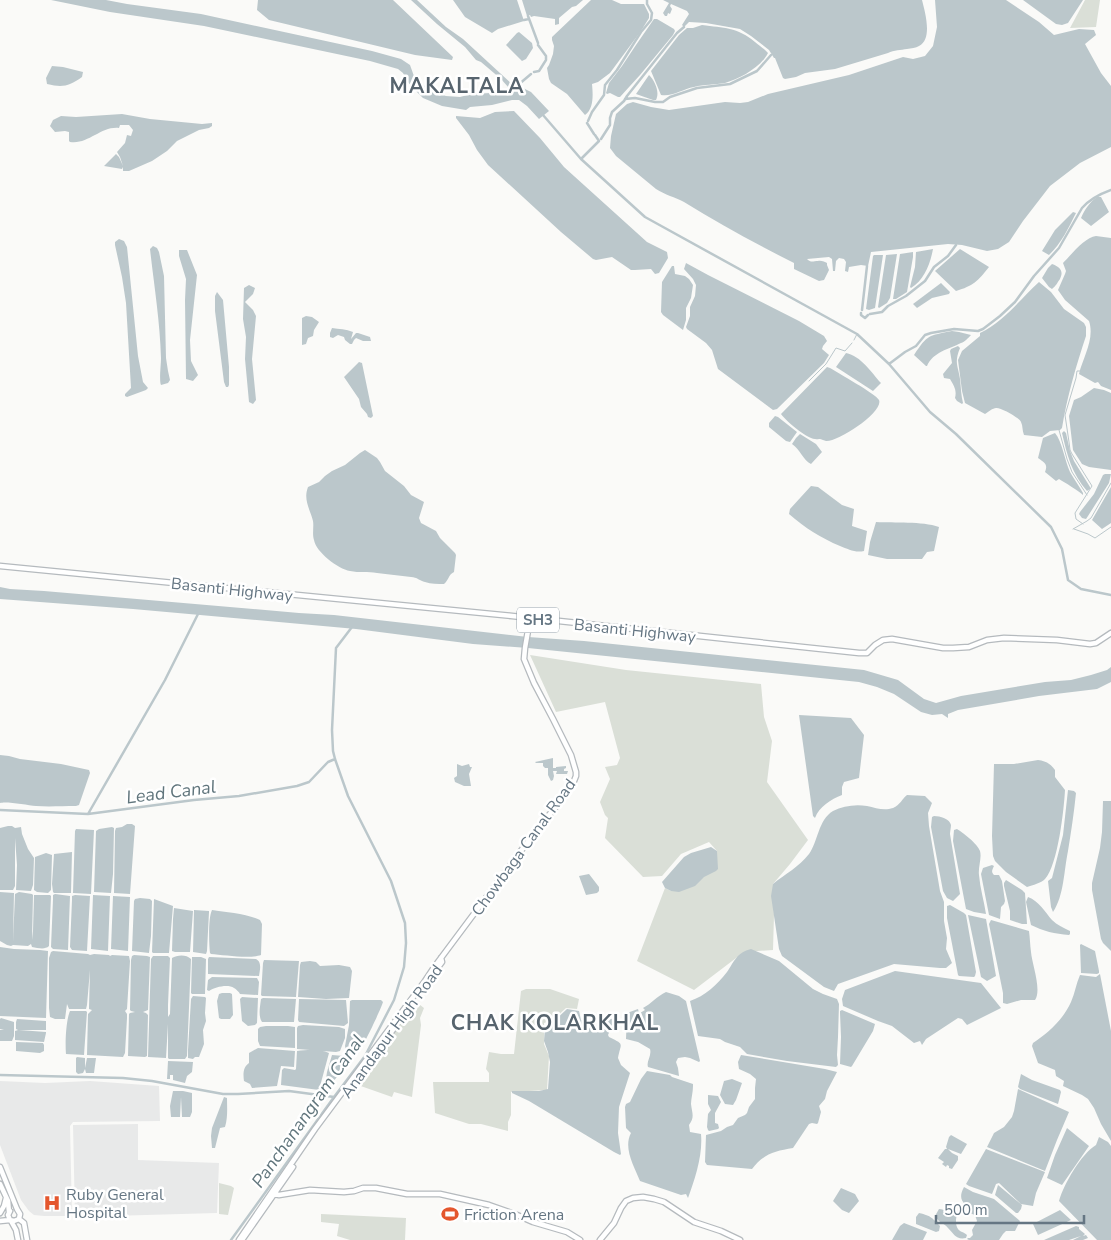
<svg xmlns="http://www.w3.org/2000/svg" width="1111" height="1240" viewBox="0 0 1111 1240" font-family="'Nunito Sans',sans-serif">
<rect width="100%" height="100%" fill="#fafaf8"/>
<path fill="#e8e9e9" d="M0,1081L45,1083L90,1081L159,1086L160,1121L73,1122L70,1126L72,1216H44L34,1215L29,1211L21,1200L0,1145Z
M138,1124V1160L219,1163L217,1213L75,1217L73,1125Z"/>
<path fill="#dadfd7" d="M1085,0H1100L1096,27L1070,28Z
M530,655L626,670L761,684L764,717L772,741L767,782L808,840L790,864L773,884L774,915L773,950L744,952L694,990L637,961L665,888L671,891L717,851L709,842L681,854L662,876L643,877L605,838L608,818L605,815L600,802L610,779L605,767L617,765L620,758L605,702L556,712Z
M526,989H550L579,999L577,1009L566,1008L553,1020L544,1023V1044L549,1056L547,1090L511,1092V1115L508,1122V1131L481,1124H469L435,1113L433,1082H489V1073L486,1069L489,1052L501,1054H514L521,991Z
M415,1001L424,1008L420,1018L421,1025L412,1097L394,1092L392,1097L355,1084Z
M219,1183L231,1186L234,1188L228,1215L219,1214Z
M321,1214L406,1218L405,1240H350L337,1236L339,1224L321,1222Z"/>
<path fill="#bbc7cb" d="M51,0H106L127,4L201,14L372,51L401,59L410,65L415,79L435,93L446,96L460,97L471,94L491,93L509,88L501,79L481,62L476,60L465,47L437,24L411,0H417L446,27L463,39L514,86L517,85L531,92L549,111L539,119L527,106L519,100H512L492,105L470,107L466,110L442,106L423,98L413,88L407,81L403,73L398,69L370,61L204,26L110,12Z
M258,0H393L453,57L452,60L415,55L269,20L257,10Z
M453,0H517L524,21L498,29L492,33L465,17Z
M522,0H583L576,6L572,7L559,18V24L555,25V19L534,16L531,17L530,15L527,16Z
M591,0H612L621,4H644L649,14V18L641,31L610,73L598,82L592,84C593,94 594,109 585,115L567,94L551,83L549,79L547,68L549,65L553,54L554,46L552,40V37Z
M663,0H922C925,12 933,39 919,46C916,48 911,48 907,49C901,50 894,50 888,53L835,69L805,73L796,77L785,79L783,78L775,58H774L769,50L751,36L740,29L706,23L689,22L684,27L682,25L689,14L687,11L671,4L670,6L672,9L670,14L668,13L667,16H665L663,13L669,3Z
M935,0H1006L1039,22L1054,35L1079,29L1094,30L1096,35L1085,44L1101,73L1111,86V147L1080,163L1050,186L1023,221L1009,242L998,249L987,251L962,245L948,244L871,252L868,266L861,265L849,267L848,272L845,271L846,262L844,259L839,258L836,261L835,271H833L832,259L829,257L807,259C811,263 813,261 818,261C821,260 825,262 827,263V265L829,270L824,280L819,281L794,269V263C756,244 720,224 684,202C675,197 665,195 656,189L616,156L610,148L611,136L616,114L627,104L633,102L651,107L669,110L725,102L740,103L748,102L768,94L849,75L903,57L913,59L925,56L933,46L937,27Z
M1023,0H1083L1068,23L1062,25L1056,24Z
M654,19H657L674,29L675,31L673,35L640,75L620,97H618L610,93L607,94L606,93L609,83L622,66L636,45Z
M702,25C724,28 737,27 755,42C760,46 764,49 768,53C761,67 740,79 725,83C715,85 704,84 694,87C683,89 672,97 661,95L651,71L679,35L687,28H693Z
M519,32L532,43L533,48L526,59L522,61L506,45L517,33Z
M52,66L63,67L83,72L82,77C69,86 63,88 47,84L46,78Z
M649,75C655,81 660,92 656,100H653L636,94Z
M514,111L540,138L564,167L647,242L667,252L668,258L659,273L655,274L651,269L635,270H631L612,257L596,260L593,259L561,232L488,165L477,150L469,135L456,118V116L480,118L495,112Z
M122,114L150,119L202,124L212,123V126L209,128L199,130L177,141L167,151L152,161L129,171H123V167L122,169L104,166L116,154L119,157L123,166L120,157L117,152L125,143L127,135L131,136L133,130L129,125H120L119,128C101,126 88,145 70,142L69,141V132L65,131L55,132L50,126L53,120L61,116L76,117Z
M1097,197H1101L1109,212L1091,226L1081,218C1085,209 1089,203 1097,197Z
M1073,212L1076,213C1069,227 1061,244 1049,255L1042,251L1055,230Z
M1096,236L1111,238V390L1101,386L1098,382L1095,383L1079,374C1083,357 1095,339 1089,321L1065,300L1058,290L1065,274L1066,271L1063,263C1071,255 1085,237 1096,236Z
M119,239L124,241L127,247L138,356L143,382L148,388L146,390L127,397L125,396V394L131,388L126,303L122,277L115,245V242Z
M153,246L157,248L159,252L164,276L166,358L168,371L170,380L168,383L161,385C159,381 161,365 161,358C160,321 154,285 150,249Z
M933,249C930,265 924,280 911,288L910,287L915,267L916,252Z
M960,249L989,267C978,281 973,286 956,291L935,271Z
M179,250H187L197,275L190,340L191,361L198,375L193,381L186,379L185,300L186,279L179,256Z
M913,252V257L907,292L896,299H893L900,254Z
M897,254L890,298L887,303L879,308L878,307L886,255Z
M874,255H883L875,308L869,310L866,309L873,256Z
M686,263L708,275L799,321L824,336L827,341L823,346L822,349L829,355L824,363L777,409L773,410L718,369L712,350L706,343L687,329L686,327L690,316V307L695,296L696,285L693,279L684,269Z
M1052,264C1060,267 1064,271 1060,279C1057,283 1056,286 1052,289L1049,287L1042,278L1048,268Z
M672,266H674L675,274L685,276L689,279L693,285L691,298L686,308V320L683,330L663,315L661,312L662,282Z
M1039,282L1051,292L1064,309L1084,323L1086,327V336C1076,366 1067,397 1062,428L1060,430L1050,431L1042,437L1024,435C1022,430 1023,426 1021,422C1020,418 1000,407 996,408C993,408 988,412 985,414L965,403L962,391L958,360L962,351L980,336V333C1004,322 1020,299 1039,282Z
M941,283L950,292L949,294L932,298L917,308L913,304Z
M249,285L255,288L253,294L245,302L253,310L256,316L252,359L256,400L253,404L249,402L245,359L246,337L243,319L244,288Z
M217,292L223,300L229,367V385L228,387H226L224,382L215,311V296Z
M306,316L312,317L319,322L314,330L313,336L308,338L306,344L302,345V318Z
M332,328C339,329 346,329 353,332L351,339L356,333H358L370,337L371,341H363L356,338L354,340L352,344H350L345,340L344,337L338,335L333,338L330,337V333Z
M952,331L959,332L971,335C968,338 965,342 961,343C949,349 933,352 927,366H926L914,355C928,334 928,336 952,331Z
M958,346L960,348C954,363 958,365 960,379C961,388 961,395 963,403L962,404L957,401L955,398C957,390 954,386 950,379L944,378L943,374L952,363L950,351L951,349Z
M846,353C861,356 871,372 881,383L873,391L836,367Z
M359,362L362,363L373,416L371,418L368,417L367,414L361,407L359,399L344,377Z
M827,367L830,368C838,373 876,394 879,400C884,412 838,442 826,441C825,441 824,440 823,440C818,438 820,440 815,439C806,438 786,421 781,414Z
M1094,388L1104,390L1111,393V470L1089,467L1082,464L1073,450L1069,416L1074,400L1081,397Z
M775,416L778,417L797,432L790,442L786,441L769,427V423Z
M1064,431L1066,433L1070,451L1074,461L1090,487V489L1087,491C1072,474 1067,455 1062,433Z
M1055,433C1062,441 1065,461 1070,472C1074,479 1079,486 1083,493V495C1079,491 1064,482 1059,479L1056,481L1045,472C1048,464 1045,463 1038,458L1043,438Z
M800,434L816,444L822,452L811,464C803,460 800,449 792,444L796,438Z
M365,450L377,458L380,462L385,471L404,486L411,495L424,502L419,518L421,523L436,531L440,538L455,553L456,555L454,572C448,575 449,580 444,584C438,584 431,584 425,582C420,581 417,577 411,577C400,576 388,574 377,573C368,571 359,573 350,571C338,569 316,552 314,540C312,534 314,527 313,521C310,509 303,500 308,487L319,482L325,476L332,471L345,465L360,453Z
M1105,474H1111L1109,483L1088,516L1086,519L1082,518L1079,514L1080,512L1094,494L1103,475Z
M811,486L818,487L842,505L854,509L852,526L867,531L864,551C855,553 848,549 840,546C821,538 805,528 789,514L790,509Z
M1111,487V523L1102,529L1092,520Z
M876,522C894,523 922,521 939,527L934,551L927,552L922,559H887L868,555L870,542Z
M0,587L10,589L44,591L299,613L334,615L528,637L584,641L864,670L898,680L924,699L936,703L961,696L1045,682L1071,680L1091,675L1107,670L1111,667V682L1097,689L1039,696L958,710L948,714V718L942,714L932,715L921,712L894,694L877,687L859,682L528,648L473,644L356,629L133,609L0,599Z
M799,715L851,718L864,735L859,778L844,782L842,787V795C831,799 819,807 815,818L813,816Z
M0,755L9,756L20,759L61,764L89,770L90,773L79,805L76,806C62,806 49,807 36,806C27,805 6,801 0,803Z
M553,758V768H556V767L566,766V768L564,769V771H568L567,774H556L557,771H553L554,776L553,780L551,781L548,775V768H545L543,766V763H536L535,762Z
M1038,760C1046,761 1051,764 1055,770V777L1065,790C1064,809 1058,865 1045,879C1041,883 1033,885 1027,887L1006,872L995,861L993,856L992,836L994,764H1014Z
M457,764L462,766L469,764L470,767H472L469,774L471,786H464L455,782L454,778L457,776Z
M1068,790L1074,791L1076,793C1074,813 1071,832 1068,851C1064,870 1064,896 1053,912L1051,907L1048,881L1052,878L1063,835Z
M907,795L925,796L932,803L928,813L929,826L940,891L944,902V921L947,938L946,949L952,963L946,968H940L894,964L838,984L834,991L824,987L782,956L779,949L771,896L773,884C785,874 799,867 809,854C818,842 818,820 833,811C843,806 855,804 867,806C876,808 884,811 893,808C900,805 902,799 907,795Z
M1103,801H1111V951L1103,943L1101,939L1092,890V883L1100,848L1102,832Z
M934,816C940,816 950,819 951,825C951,827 950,832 950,834L960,894L953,901L947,898L943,891L931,827L932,817Z
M127,824H132L135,826L130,894L114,893L115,831L116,828L122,827Z
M8,826H12L15,828L21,827L22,834L28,849L34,858L33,885L31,891L16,890L17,865L15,838V886L13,890H0V828Z
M112,827L114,828L113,874L111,893L94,892L96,831L99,829Z
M76,829L94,830L91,894L73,893L75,831Z
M957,829C962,832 978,844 980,851C982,858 978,867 979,875C980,888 984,901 986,914L974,912L966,909L953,841L954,830Z
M711,847L717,851L718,869L716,871L704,877L695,886L679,892L671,891L665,888L662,882L684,857L691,853Z
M72,852L71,893H54L53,892L52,884L54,854Z
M46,853L52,855L51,890L48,893L37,892L34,890L35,857Z
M992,865L994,866C992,870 991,872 994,875H999L1002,881L1005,901L1004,904L1001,907L1000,919L989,915L981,874L983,868Z
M589,874L599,887V891L597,893L586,895L579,876Z
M1006,880L1022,890L1025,893L1027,924H1022L1010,920V911L1004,886V883Z
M0,892L14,893L13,942L15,894L19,892L32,894L33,895L32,940L33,931L34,895H50L51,896L49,946C45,950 38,948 32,947L31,944L28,946L13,945L11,946L7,945L0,941Z
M55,894L70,896L68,950L53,949L51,947L53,899V895Z
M75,895L90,896L87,951L72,950L70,947L72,900V896Z
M93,895L110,896L108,951L91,949Z
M113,896L130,897L128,951L111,949Z
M1028,897C1039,901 1045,912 1052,920C1057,925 1064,928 1070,931V934L1069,935C1055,934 1043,931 1031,925L1026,902Z
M140,898L150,899L152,901L151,936L149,953L132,951L134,901L135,899Z
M154,899L173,906L169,953H153L152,952Z
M950,905L964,913L966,915L976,972L975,976L974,977L959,976L958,975L947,918V906Z
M174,908L193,911L190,952H175L172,951L173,919Z
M194,910L209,911V912L207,951L206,954L193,952Z
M212,910C226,912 248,914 260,920L262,924L261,955C250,959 223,955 211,954L210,953C209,944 208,918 212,910Z
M968,915L986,919L996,976L987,981L981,977Z
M991,920L1029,931C1030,938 1030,945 1031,952C1032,964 1042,990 1035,1000H1021L1007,1004L1003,1003V993L989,924Z
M1081,944L1095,951L1099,971V973L1097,974L1081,973L1080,945Z
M0,947L14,949L40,950L48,951L46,1018L0,1016Z
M751,949L779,961L813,989L823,994L837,999L839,1004L838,1037L837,1055L838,1065L836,1067L787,1061L747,1054L740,1047L725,1042L720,1039L698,1036L690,1001C705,996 717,985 727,972C734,962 737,952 751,949Z
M53,951L88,954L90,955L94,954L109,955L110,956L112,955L129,956L130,961L127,1009L125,1011L127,1014V1018L125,1053L123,1057L87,1055L88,1014L92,1010L89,1009V1007L90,970L87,1005L86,1009H69L67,1004L65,1019H55L50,1017L49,1008V958L51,952Z
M134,955L147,956L150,957L148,1010L143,1012L146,1013L148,1015L147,1056L145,1057L128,1056L129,1014L130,1013L135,1012L131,1011L130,1010L131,960L132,956Z
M153,956H168L170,958L168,1005V1017L170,1014L172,958C177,955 186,954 191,959L187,1056L185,1059H169L168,1058V1024L166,1058L148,1057L151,959Z
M192,957H201L206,959L205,994H192L191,993Z
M209,957L256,959C262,962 260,970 259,976L208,974V959Z
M264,960L299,961L296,997L262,996L261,995L263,963Z
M310,961L316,962L320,966L339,965L350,967L352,971L349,998L326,999L298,997L300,965L301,962Z
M895,971L981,983L1001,1008L967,1025L962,1019L958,1018L926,1039L922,1045L920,1041L914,1043L892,1026L878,1021L843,1006L842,999L845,990Z
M1100,974L1111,1031V1141L1101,1124L1094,1108L1088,1099L1082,1095L1063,1086L1064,1081L1056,1076L1055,1070L1038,1063L1032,1046L1033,1043C1048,1033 1063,1020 1071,1002C1075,993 1076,984 1080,975L1096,977Z
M212,977L257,978L259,982L258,995L240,994C239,992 236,989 234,988C228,984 215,987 209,991L207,990L208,980Z
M666,992L679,996L686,1001L700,1061L699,1062L690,1058L685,1057L678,1058L676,1062L678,1068L679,1076L648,1067C646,1061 652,1056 650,1049L638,1042L626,1039L627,1013L638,1009L639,1013H640L645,1010L643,1008C651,1004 657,996 666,992Z
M222,993H230L232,994L233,1015L230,1019H221L219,1018L217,1001L219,994Z
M193,996L205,997L206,998L205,1013L206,1021L203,1030L204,1044L199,1057H195L193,1059L188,1058V1050L191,999Z
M242,997L258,998L257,1023L255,1025L248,1026L242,1021L240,999Z
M263,998L296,999L294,1022H262C258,1016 260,1007 261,999Z
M299,999L346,1000L348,1023L344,1026L299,1022L298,1020Z
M352,1000H381L383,1002C381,1009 363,1047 359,1051C358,1052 356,1053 355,1053L346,1050L345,1046L349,1025L350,1001Z
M567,1009L579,1011L581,1020L594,1023L598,1027L601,1024L603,1017L612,1019L613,1023L608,1035L609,1037C625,1045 621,1042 618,1058L621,1065L630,1073L619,1107L618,1133L621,1154L620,1155L614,1152L529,1101L512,1093V1091H539L548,1089L550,1062L548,1052L544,1041L545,1027L546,1025L553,1022Z
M842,1010L875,1024L873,1031L852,1066L851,1067L840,1064L841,1037L840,1013V1011Z
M70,1011H86L87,1012L84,1055L66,1054C65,1043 66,1020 70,1011Z
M1,1018L14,1022V1036L12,1041H0V1030L4,1029H0V1019Z
M17,1019L46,1021V1030H19L46,1032V1033L44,1042L15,1040V1031L18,1030L16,1029V1022Z
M303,1025L339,1027L345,1029V1038L340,1051L336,1052L297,1049V1028L298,1026Z
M266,1026H288L295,1027V1048L260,1046L258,1041V1029L260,1027Z
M16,1042L43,1043L44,1045V1051L40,1053L16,1051Z
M258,1048L295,1051L294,1067L281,1066L277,1086L252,1088L250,1084L244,1081C243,1074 243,1067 249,1063V1053Z
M297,1051C307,1050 320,1049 329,1053L319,1090L281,1085L282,1070L284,1068L295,1070L296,1069Z
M346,1054L354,1057L331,1084L329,1086H325L327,1072L332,1055L344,1056Z
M741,1055L825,1069L837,1072L827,1091L825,1099L819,1106L821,1112L818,1123L817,1124L812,1123L809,1124L793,1148C775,1151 763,1154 752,1169L707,1165L705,1162L706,1135L721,1131L727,1127L733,1125L738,1118L745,1115L747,1113L749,1107L755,1099V1088L756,1079L750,1074L739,1069L738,1062Z
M77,1057L85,1058V1068L87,1058H96L94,1073H86L85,1069L83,1073L78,1074L76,1072V1058Z
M168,1061L193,1062L192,1072L187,1076L185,1083L173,1080V1075H170V1079H167Z
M647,1071L670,1075L672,1077L693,1084V1086C693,1092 691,1099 691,1104C692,1113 695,1117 689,1125L690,1132L701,1134C703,1155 695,1179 688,1198L686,1194L681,1195L640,1181C634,1166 623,1148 631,1133L626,1128L625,1107L626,1104L630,1102L641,1079Z
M1021,1074L1032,1080L1060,1090L1061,1092L1058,1104L1020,1089L1018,1087Z
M732,1079L742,1083L736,1100L733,1105L725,1104L720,1095L724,1081Z
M1018,1089L1069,1112L1057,1140L1045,1171L987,1147L994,1133L1004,1127L1012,1117L1014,1111Z
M173,1091H183L192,1093V1112L190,1117H182L181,1097L180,1117H171L170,1106Z
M708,1095L718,1096L721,1102L715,1113V1123L718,1124L719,1128L718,1129L709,1131L708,1130L707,1127L708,1114L711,1110L708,1104Z
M224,1097L227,1098C227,1108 228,1117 225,1127L220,1128L215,1148H212L211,1136L212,1128Z
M1067,1128L1089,1146L1062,1185L1047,1178L1055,1155Z
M951,1135L967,1144L961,1154L948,1149L952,1153L958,1156V1160L952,1169L949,1168V1166L947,1165L946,1167L942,1164L944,1162L938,1158L945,1149H947L946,1147L949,1137Z
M1099,1137L1108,1142L1111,1146V1240H1097L1059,1201C1064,1184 1081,1154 1096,1145Z
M986,1149L1045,1172L1036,1193L1033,1206L1021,1204L999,1183L996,1184L992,1194L969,1186L966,1184Z
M998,1185L1022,1205L1021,1209L1018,1213H1016L995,1195Z
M964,1187L973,1192L994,1199L1020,1221L1015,1231H1006L1003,1234L999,1240H969L967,1239L968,1238H970L973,1235L972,1230L977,1221L975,1215L969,1213C967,1202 956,1202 964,1187Z
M841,1188L855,1194L859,1201L849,1213L842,1210L833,1201Z
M939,1209C945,1209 949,1214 957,1214C956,1218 955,1225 958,1229C960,1232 964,1232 967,1235L966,1238C956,1240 954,1234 948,1228C943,1222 940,1224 935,1216Z
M1060,1210L1071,1220L1038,1235L1033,1224Z
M919,1213C932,1216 932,1218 940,1226L939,1231L936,1232L916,1224V1217Z
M904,1223L927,1232L923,1240H892L900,1226Z
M1076,1226L1079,1227V1229L1085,1234L1083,1236L1086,1235L1088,1238L1083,1240H1073L1081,1236L1069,1240H1044Z"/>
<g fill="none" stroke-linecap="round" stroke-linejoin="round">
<path stroke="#bbc7cb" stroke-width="1" d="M854,340L857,334
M1080,371H1077L1076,378L1065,415L1069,442L1070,450L1072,454L1092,486L1075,513L1076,519L1083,524
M809,381L826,364L836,348L845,351L852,343
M1059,430L1067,459L1072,472L1087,495
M1073,529L1087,521L1091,518L1111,483
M1074,529L1088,534L1095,538L1111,527"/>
<path stroke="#bbc7cb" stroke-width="2.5" d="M528,16L538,43
M524,20L529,19
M534,72L539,71L546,60V56L538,45
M518,85L531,74
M625,99L635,98L655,102H663L670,97L697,88L730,84L757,71L771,55
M543,115L581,159L645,217L857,334L889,364L930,412L956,434L1051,527L1062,549
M588,121L592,112L604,95L605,85L617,70L641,32L651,20L652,13L647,4V0
M587,123L594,134
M601,139L610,125V118L612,112L624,101L627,96L677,33L684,27
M581,159L599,141L595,135
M862,310L867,266
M861,313V315L865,318L868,315
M870,314L882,312L888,306L906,296L925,281L934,267L948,256L956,245
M889,364L905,352L916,346L925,335L931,333L954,329L978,331L983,329L1000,316L1015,302L1034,276L1059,248L1082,208C1090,199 1100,194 1111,190
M1062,549L1068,580L1081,589L1111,595
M0,810L88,814L194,800L239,796L297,786L309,782L328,762L335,759
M88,814L165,680L198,614
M0,1075L123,1078L152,1081L223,1094H238L289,1091L334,1097
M231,1240L334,1097L365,1056L394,1000L404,967L406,943L405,923L391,881L348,796L335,759L333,751L332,730L336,648L352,627"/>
<g stroke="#b5babe" stroke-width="7">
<path id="major" d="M0,566L512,616L859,653H867L875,645L883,640L892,639L943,648H953L969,647L987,640L1004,638L1057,640L1090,644L1096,643L1111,633
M428,981L442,962L441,958
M366,1066L395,1027L402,1015
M0,1167L17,1209L20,1214L19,1219
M0,1184L8,1201L9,1212
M274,1194L279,1195L310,1190L344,1192L354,1191L363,1188H376L407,1194H440L489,1205L517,1215L533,1222L567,1232L580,1240
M10,1211L8,1215L10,1220L14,1221L19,1219
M0,1213L4,1206L6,1198
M19,1219L24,1223L27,1240
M0,1221L10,1220
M11,1221L16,1230L18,1240
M239,1240L315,1129L425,981L435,966L538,828L555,808L574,781L576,776V772L571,755L553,719L534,683L524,659L525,648L530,619
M242,1240L293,1167
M600,1240L614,1223L621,1208L626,1201L633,1198L643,1197L654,1199L664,1202L694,1222L721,1231L740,1240"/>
</g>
<use href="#major" stroke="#fff" stroke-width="4.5"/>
</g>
<defs>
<g id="hospital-bare" transform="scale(1.35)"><path d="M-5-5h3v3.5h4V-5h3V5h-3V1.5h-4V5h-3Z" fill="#e4572e" stroke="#fff" stroke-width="2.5" paint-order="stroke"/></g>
<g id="stadium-bare" transform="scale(1.35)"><path d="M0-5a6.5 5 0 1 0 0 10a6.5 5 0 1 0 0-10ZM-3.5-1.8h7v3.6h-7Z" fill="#e4572e" stroke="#fff" stroke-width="2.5" paint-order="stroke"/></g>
</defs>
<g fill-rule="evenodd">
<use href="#hospital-bare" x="52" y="1203"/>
<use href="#stadium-bare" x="450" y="1214"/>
</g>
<g text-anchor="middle" stroke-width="5" stroke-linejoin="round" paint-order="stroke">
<rect fill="#fff" stroke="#939fa8" stroke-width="1" x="517" y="607.5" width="42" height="25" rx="4"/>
<g font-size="15" font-weight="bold" fill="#657683">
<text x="538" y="625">SH3</text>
</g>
<g font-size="16" fill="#657683" stroke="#fff">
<text transform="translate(232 589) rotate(6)" y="6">Basanti Highway</text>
<text transform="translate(635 630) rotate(6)" y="6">Basanti Highway</text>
<text transform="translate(523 847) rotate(-54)" y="6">Chowbaga Canal Road</text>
<text transform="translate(391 1031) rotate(-54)" y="6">Anandapur High Road</text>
</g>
<g font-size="16" fill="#657683" stroke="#fff" text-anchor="start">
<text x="66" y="1200">Ruby General<tspan x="66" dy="18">Hospital</tspan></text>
<text x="464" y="1220">Friction Arena</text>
</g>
<g font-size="18" font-style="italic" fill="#60757c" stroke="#fff">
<text transform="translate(171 792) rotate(-7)" y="6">Lead Canal</text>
<text transform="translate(308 1111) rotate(-55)" y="6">Panchanangram Canal</text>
</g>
<g font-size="21" font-weight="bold" letter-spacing="1" fill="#57646e" stroke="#fff">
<text x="457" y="93">MAKALTALA</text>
<text x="555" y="1030">CHAK KOLARKHAL</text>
</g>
</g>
<path d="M936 1215v8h148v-8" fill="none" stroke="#657683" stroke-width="2.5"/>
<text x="944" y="1215" font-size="15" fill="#657683" stroke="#ffffff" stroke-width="4" paint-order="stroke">500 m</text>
</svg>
